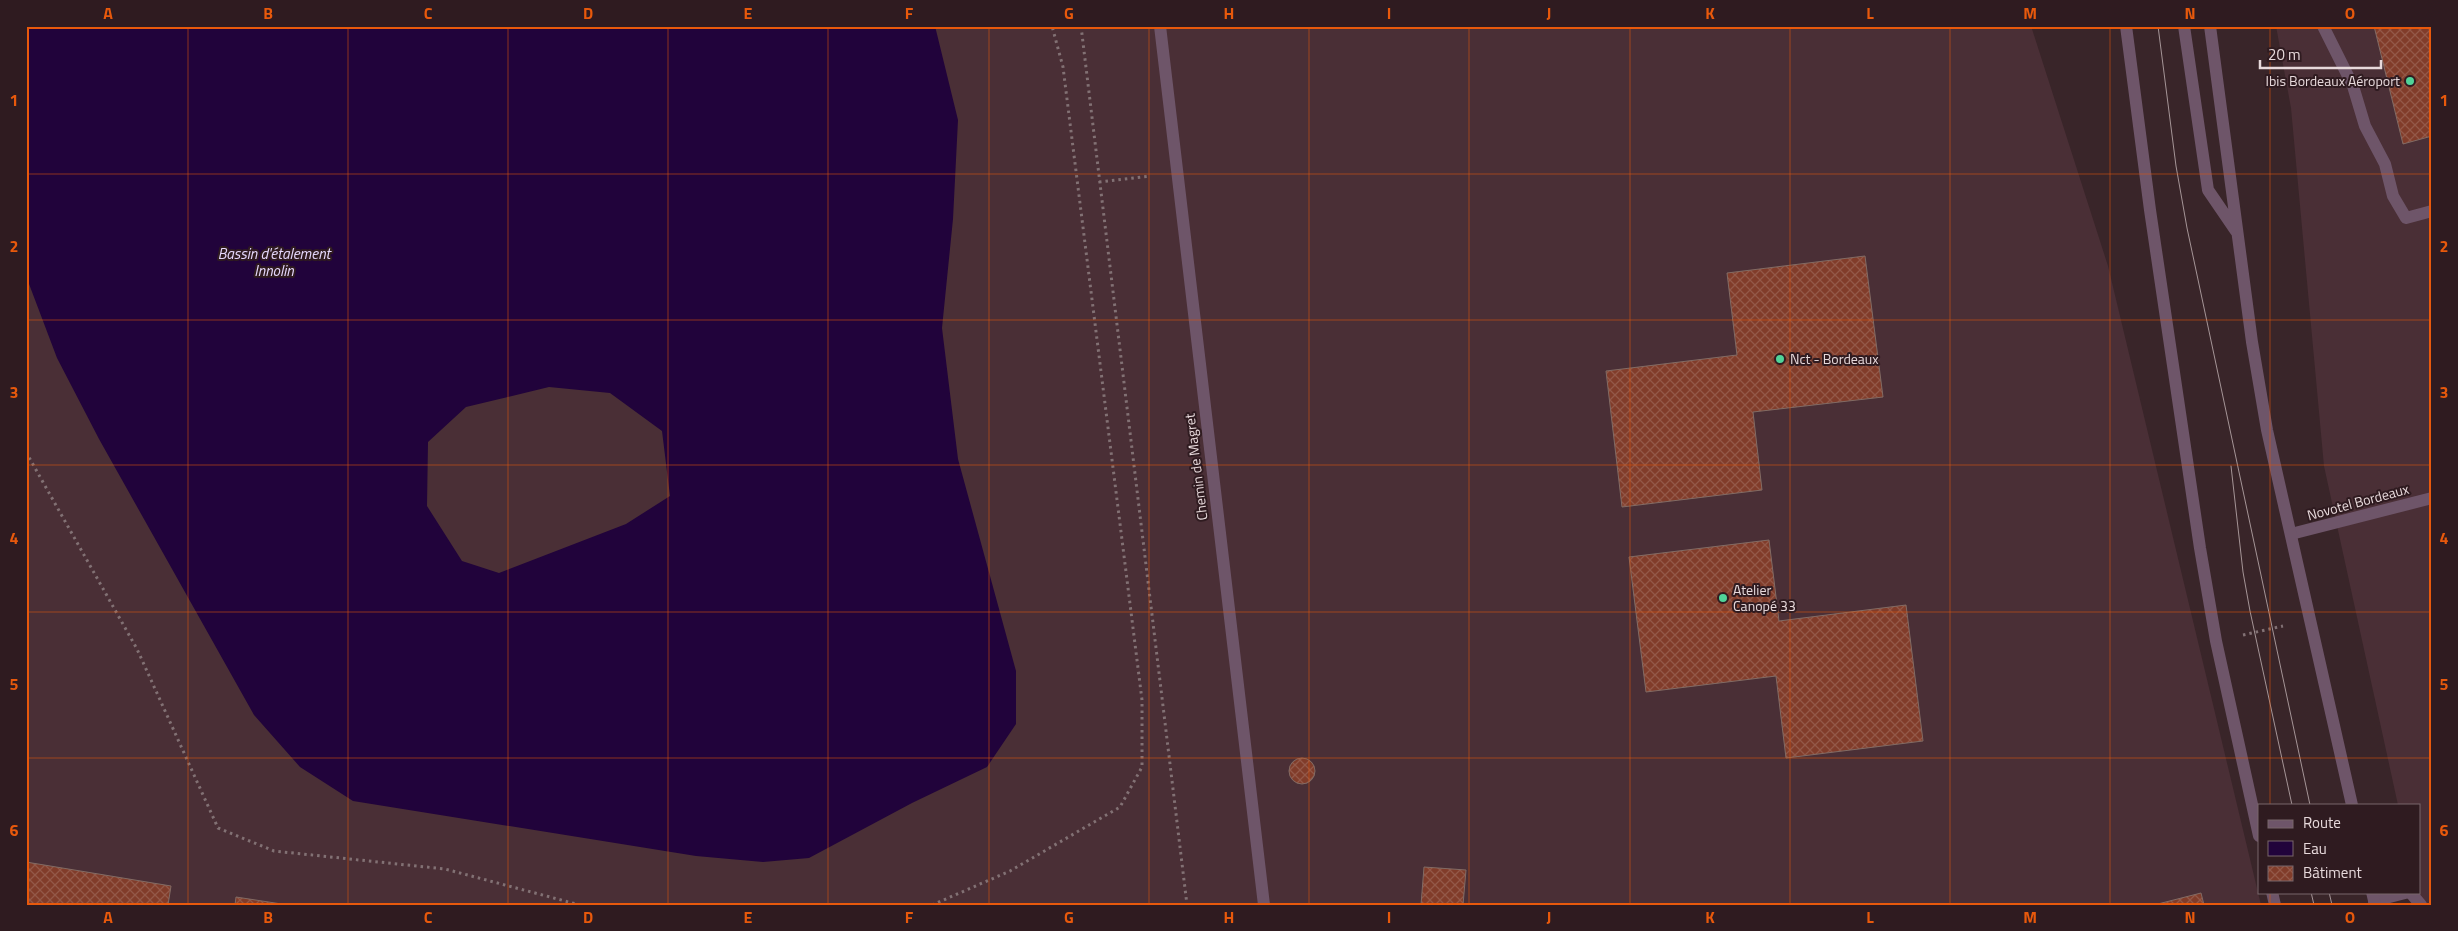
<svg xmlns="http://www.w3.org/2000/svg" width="2458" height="931" viewBox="0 0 2458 931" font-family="'Titillium Web',sans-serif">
<defs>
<pattern id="building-cross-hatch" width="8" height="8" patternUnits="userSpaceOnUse" patternTransform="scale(1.25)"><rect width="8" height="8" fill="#813c2a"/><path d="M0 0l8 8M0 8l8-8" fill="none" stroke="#935848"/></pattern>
</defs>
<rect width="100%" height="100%" fill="#392529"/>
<path fill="#4a2f36" d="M26,26H2031L2108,266L2261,905H26Z
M2276,26H2432V905H2420L2417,892H2419V805H2398L2324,466L2291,108Z"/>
<path fill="#21033b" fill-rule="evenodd" d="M26,26H935L958,120L953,219L942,328L958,459L1016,671V724L987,767L912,803L809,858L763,862L696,856L353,801L300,767L254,715L99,439L57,358L26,276ZM549,387L610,393L662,431L670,496L626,524L499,573L462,561L427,506L428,442L466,407Z"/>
<path fill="url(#building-cross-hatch)" stroke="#826b64" d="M2374,26H2432V136L2403,144Z
M1865,256L1883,397L1753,412L1762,490L1622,507L1606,371L1737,355L1727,273Z
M1769,540L1779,621L1906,605L1923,741L1786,758L1776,676L1646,692L1629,557Z
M1289 771a13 13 0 1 1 26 0a13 13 0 1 1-26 0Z
M26,862L171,886L168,905H26Z
M1424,867L1466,870L1463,905H1421Z
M2201,893L2204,905H2154Z
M236,897L288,905H235Z"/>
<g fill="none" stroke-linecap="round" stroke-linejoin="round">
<path stroke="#827174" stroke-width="3" stroke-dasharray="2.5 4" stroke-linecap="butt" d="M1081,26L1187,905
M1099,182L1150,176
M26,452L137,649L218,828L274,851L445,869L580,905
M2243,635L2283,626
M932,905L1010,871L1120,807L1142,767V700L1063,67L1052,26"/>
<path stroke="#6e5569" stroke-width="12" d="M2323,26L2353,86L2365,126L2385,164L2393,196L2406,218L2432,211
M2291,534L2432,498
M2410,892L2421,905
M2374,901L2409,892"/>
<path stroke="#6e5569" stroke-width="12" d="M1160,26L1264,905"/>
<path stroke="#6e5569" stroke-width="12" d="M2126,26L2150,210L2200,548L2216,641L2259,836
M2184,26L2208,190L2236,231
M2210,26L2252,342L2267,430L2352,805
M2272,892L2275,905
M2372,892L2375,905"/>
<path stroke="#a59597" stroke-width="1" d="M2158,26L2176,166L2187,228L2310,805
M2231,466L2243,572L2250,611L2292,805
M2311,892L2314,905
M2329,892L2332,905"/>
</g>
<path fill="none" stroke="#e8590c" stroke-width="1" stroke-opacity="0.55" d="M188,26V905M348,26V905M508,26V905M668,26V905M828,26V905M989,26V905M1149,26V905M1309,26V905M1469,26V905M1630,26V905M1790,26V905M1950,26V905M2110,26V905M2270,26V805M26,174H2432M26,320H2432M26,465H2432M26,612H2432M26,758H2432M2270,892V905"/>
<g fill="#50d398" stroke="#2f1b20" stroke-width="2">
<circle cx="2410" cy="81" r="5"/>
<circle cx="1780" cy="359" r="5"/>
<circle cx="1723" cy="598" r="5"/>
</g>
<g text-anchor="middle" stroke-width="4" stroke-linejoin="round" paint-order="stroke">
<g font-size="14" fill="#e7d9db" stroke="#2f1b20" text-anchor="start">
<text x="2400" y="86" text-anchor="end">Ibis Bordeaux Aéroport</text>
<text x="1790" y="364">Nct - Bordeaux</text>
<text x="1733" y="595">Atelier<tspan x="1733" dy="16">Canopé 33</tspan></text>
</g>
<g font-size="14" fill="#e7d9db" stroke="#2f1b20">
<text transform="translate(1196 467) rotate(-97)" y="5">Chemin de Magret</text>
<text transform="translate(2358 502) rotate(-15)" y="5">Novotel Bordeaux</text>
</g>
<g font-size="15" font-style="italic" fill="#e6d8fd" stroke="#2f1b20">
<text x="274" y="259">Bassin d'étalement<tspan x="274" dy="17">Innolin</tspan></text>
</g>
</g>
<rect width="2458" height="931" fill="none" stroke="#2f1b20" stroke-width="55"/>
<rect x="2258" y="804" width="162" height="90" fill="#2f1b20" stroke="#79676b"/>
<rect x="2268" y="820" width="25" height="8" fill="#6e5569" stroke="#79676b"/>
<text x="2303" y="828" font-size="15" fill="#e7d9db">Route</text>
<rect x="2268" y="841" width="25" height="15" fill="#21033b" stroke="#79676b"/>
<text x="2303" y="854" font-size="15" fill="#e7d9db">Eau</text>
<rect x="2268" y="866" width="25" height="15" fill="url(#building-cross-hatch)" stroke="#79676b"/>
<text x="2303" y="878" font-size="15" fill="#e7d9db">Bâtiment</text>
<path d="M2260 60v8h121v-8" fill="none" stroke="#e7d9db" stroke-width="2.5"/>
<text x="2268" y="60" font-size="15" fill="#e7d9db" stroke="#2f1b20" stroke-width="4" paint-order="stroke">20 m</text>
<rect x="28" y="28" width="2402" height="876" fill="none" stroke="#e8590c" stroke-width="2"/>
<g font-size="16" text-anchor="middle" font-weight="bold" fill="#e8590c">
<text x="108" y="19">A</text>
<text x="268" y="19">B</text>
<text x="428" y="19">C</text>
<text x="588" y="19">D</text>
<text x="748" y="19">E</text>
<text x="909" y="19">F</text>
<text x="1069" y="19">G</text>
<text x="1229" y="19">H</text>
<text x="1389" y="19">I</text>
<text x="1549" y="19">J</text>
<text x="1710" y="19">K</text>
<text x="1870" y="19">L</text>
<text x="2030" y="19">M</text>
<text x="2190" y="19">N</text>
<text x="2350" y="19">O</text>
<text x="14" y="106">1</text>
<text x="2444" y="106">1</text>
<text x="14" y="252">2</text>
<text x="2444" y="252">2</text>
<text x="14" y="398">3</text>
<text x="2444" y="398">3</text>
<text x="14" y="544">4</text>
<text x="2444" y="544">4</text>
<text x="14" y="690">5</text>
<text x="2444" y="690">5</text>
<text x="14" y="836">6</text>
<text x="2444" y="836">6</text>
<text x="108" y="923">A</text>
<text x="268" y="923">B</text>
<text x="428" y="923">C</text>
<text x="588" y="923">D</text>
<text x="748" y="923">E</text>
<text x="909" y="923">F</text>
<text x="1069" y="923">G</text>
<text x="1229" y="923">H</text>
<text x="1389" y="923">I</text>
<text x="1549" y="923">J</text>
<text x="1710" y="923">K</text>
<text x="1870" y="923">L</text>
<text x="2030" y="923">M</text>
<text x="2190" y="923">N</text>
<text x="2350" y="923">O</text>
</g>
</svg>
